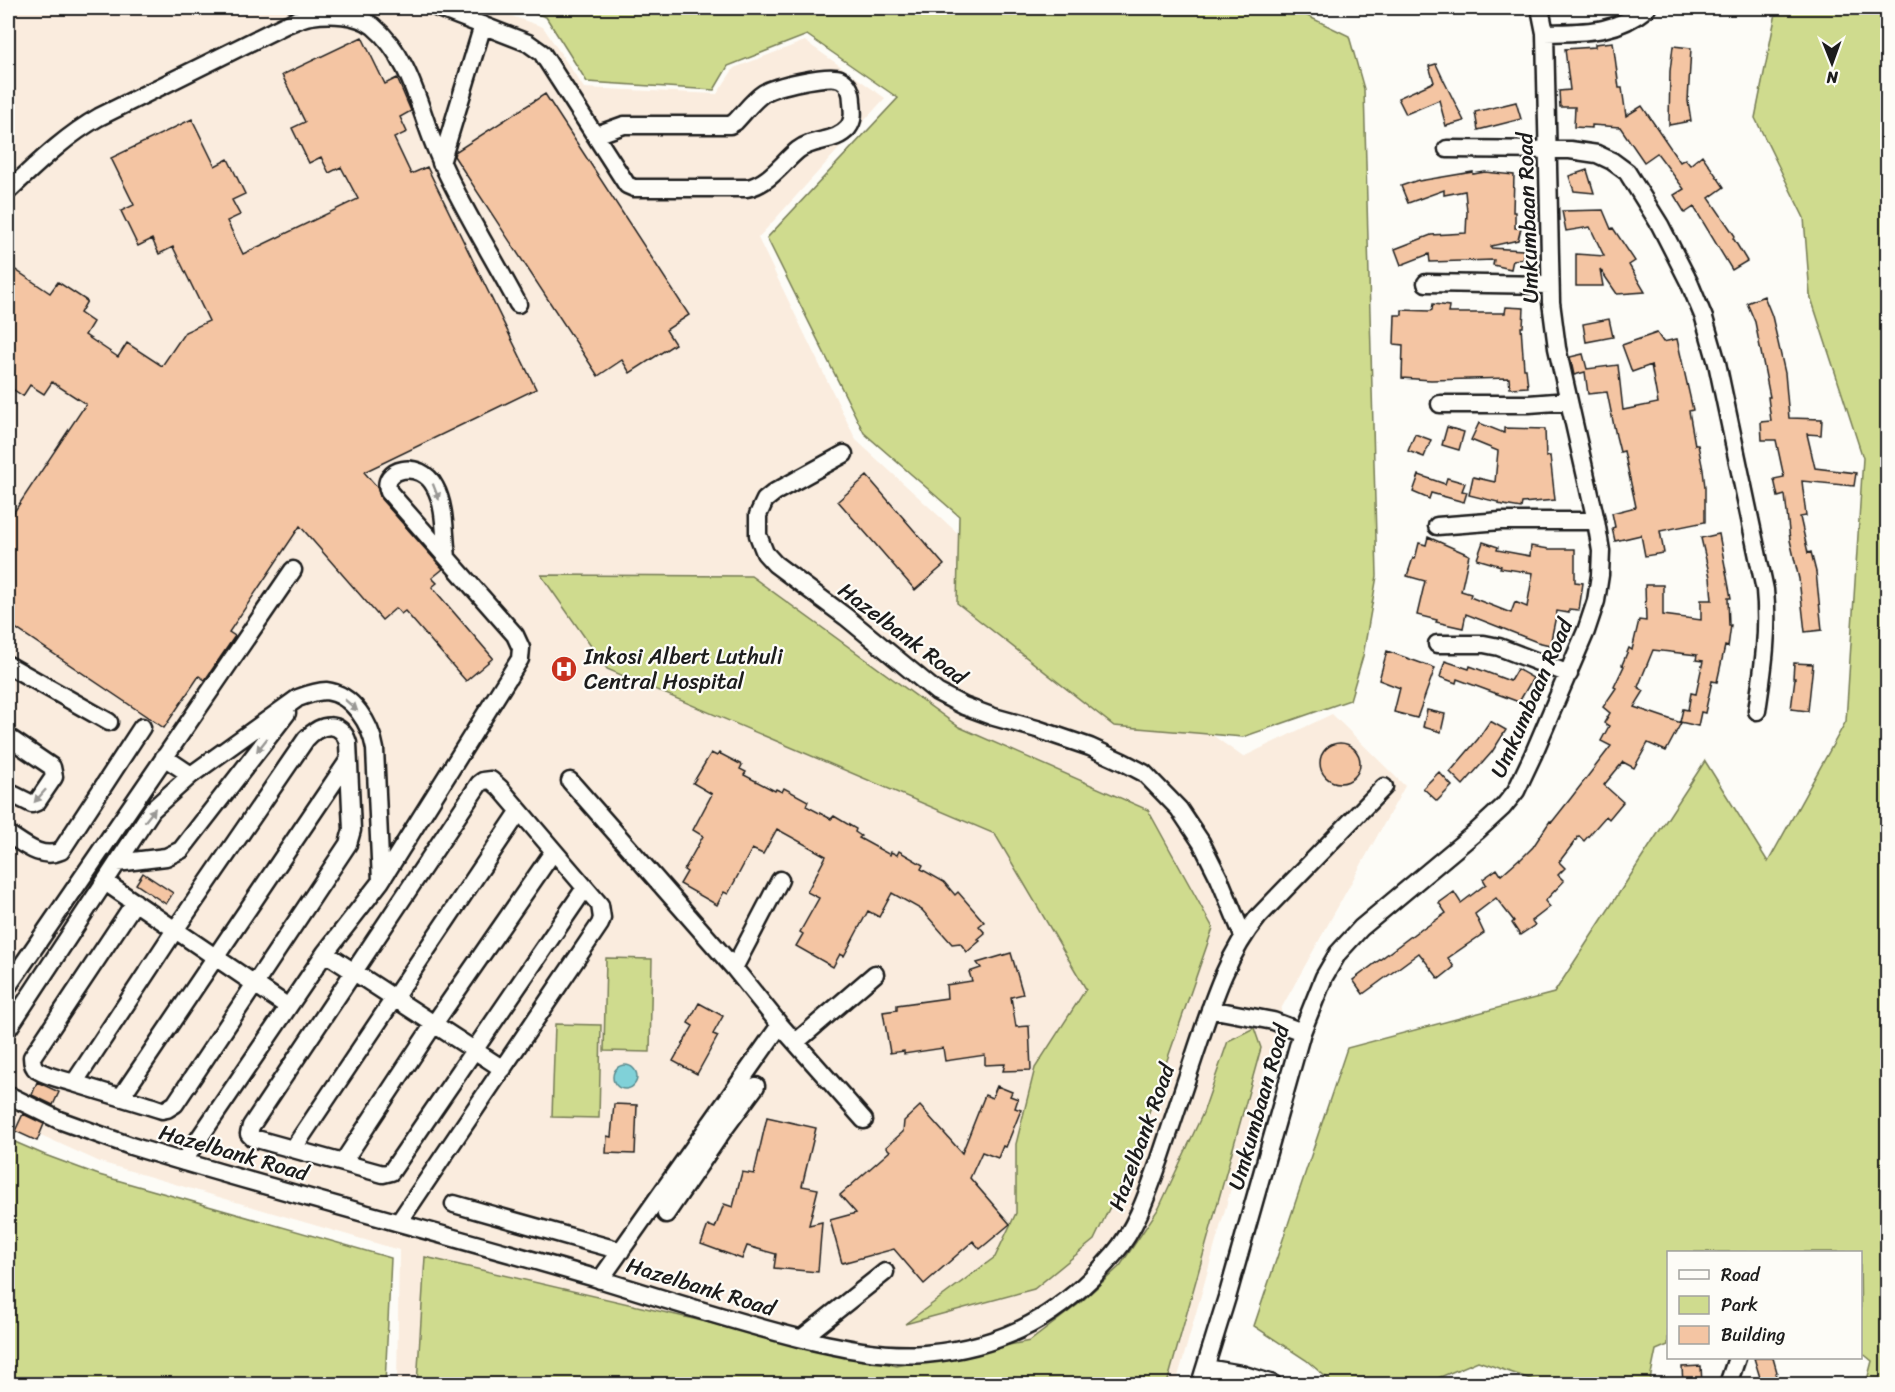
<svg xmlns="http://www.w3.org/2000/svg" width="1895" height="1392" viewBox="0 0 1895 1392" font-family="Sriracha,sans-serif">
<rect width="100%" height="100%" fill="#fdfcf7"/>
<filter id="ink" filterUnits="userSpaceOnUse"><feTurbulence type="fractalNoise" baseFrequency=".0167" numOctaves="2"/><feDisplacementMap in="SourceGraphic" scale="12" xChannelSelector="R" yChannelSelector="G"/><feConvolveMatrix kernelMatrix="1 2 1 2 8 2 1 2 1" color-interpolation-filters="sRGB"/></filter>
<g filter="url(#ink)">
<path fill="#faecde" d="M8,8H489L543,27L584,88L717,94L734,68L805,41L885,98L758,238L856,440L1057,624L1243,757L1332,714L1405,786L1282,1007L1176,1384H397L399,1250L100,1162L8,1120Z"/>
<path fill="#cfdb8e" stroke="#767c55" stroke-width="1.5" d="M519,8H1291L1349,36L1364,89L1377,576L1363,656L1350,700L1243,737L1114,726L957,603L959,516L864,433L767,238L898,98L807,35L728,66L714,90L587,82L546,17Z
M1777,8H1887V1384H1866L1872,1361L1861,1352L1860,1252H1668V1345L1656,1350L1649,1384H1545L1478,1361L1424,1384H1334L1306,1360L1254,1326L1347,1048L1554,993L1705,761L1768,862L1846,721L1863,458L1810,295L1804,218L1755,118Z
M541,575L751,576L959,727L1148,810L1213,928L1132,1161L1094,1240L1034,1289L905,1324L995,1257L1016,1213V1144L1035,1068L1086,989L995,834L607,669Z
M606,958L652,959L650,1052L604,1051Z
M555,1024L601,1025L599,1118L552,1117Z
M1254,1028L1261,1048L1167,1384H417L425,1257L897,1366L1030,1341L1080,1303L1120,1266L1159,1208L1203,1113L1228,1041Z
M8,1139L45,1155L99,1175L391,1258L385,1384H8Z"/>
<path fill="#80d1d8" stroke="#58898d" stroke-width="1.5" d="M613 1077a12 12 0 1 1 24 0a12 12 0 1 1-24 0Z"/>
<path fill="#f4c5a3" stroke="#1c1c1c" stroke-width="1.5" d="M362,37L385,84L397,78L411,111L400,117L407,132L394,138L411,174L427,167L536,389L364,472L377,487L381,499L443,569L432,578L437,583L432,587L493,658L466,681L405,611L401,614L396,608L382,620L300,526L229,632L235,636L205,680L199,676L164,728L8,623V521L86,404L52,382L44,394L30,385L23,396L8,386V265L50,293L58,282L87,301L80,313L93,322L85,335L118,357L127,343L162,366L185,332L209,321L173,247L159,254L152,239L138,246L121,211L134,205L111,158L192,119L215,166L228,159L245,194L232,200L240,215L227,221L243,254L358,199L341,167L329,173L321,157L309,163L292,128L305,122L282,75Z
M1613,42L1619,88H1622L1626,116L1642,106L1680,162L1685,159L1690,165L1702,155L1724,187L1709,198L1735,236L1733,238L1747,261L1732,270L1694,207L1685,213L1674,195L1684,189L1657,153L1644,162L1620,127L1592,125V128L1574,127L1575,107H1560L1559,91L1570,90L1565,49L1595,47V44Z
M1673,46L1691,48L1688,101L1691,121L1669,125L1670,71Z
M1436,64L1443,79L1464,121L1446,126L1439,100L1406,114L1398,98L1434,82L1429,66Z
M545,94L689,315L666,330L675,344L630,373L622,360L598,376L454,156L455,152Z
M1516,102L1521,119L1478,130L1475,112Z
M1587,170L1594,193L1574,191L1569,176Z
M1473,172V174L1485,172L1514,175L1513,212H1515V228H1521L1518,240L1491,246V248L1523,250V259L1513,260L1511,269L1493,265L1494,260L1430,262L1429,254L1401,265L1395,249L1431,235L1466,233L1467,212L1465,191L1444,195V190L1408,203L1401,186L1418,180L1419,181Z
M1603,210L1611,229L1613,228L1635,261L1629,265L1645,292L1617,294L1600,269L1603,286H1576V254L1604,256L1590,227L1566,231L1562,211Z
M1764,296L1772,316L1785,373L1789,418L1822,419L1821,435L1807,434L1815,468L1856,473L1854,486L1802,481L1806,516L1800,517L1808,553L1811,552L1816,572L1822,630L1805,632L1799,579L1790,540L1785,495L1778,497L1774,479L1784,477L1776,440H1762L1761,422L1771,421L1768,397H1770L1755,322L1747,303Z
M1433,304L1449,306L1448,313H1505L1506,307L1524,308L1523,327H1521L1524,369H1526L1528,387L1510,388L1509,378L1431,380L1402,378L1403,345L1394,344L1395,315H1402V310L1430,311L1432,310Z
M1609,319L1613,337L1586,342L1583,324Z
M1657,333L1663,342L1677,339L1693,410L1689,411L1695,445H1698L1703,470L1705,487V522L1660,531L1664,553L1645,556L1641,535L1615,541L1612,528L1615,527L1612,513L1636,507L1624,451L1620,452L1616,436L1607,392L1588,394L1585,372L1574,375L1570,357L1583,354L1587,369L1618,365L1623,410L1658,403L1651,365L1632,372L1622,345Z
M1479,423L1504,433V428L1545,429L1546,457L1550,456L1555,500L1522,503L1521,508L1498,504V502L1469,495L1473,477L1495,482L1498,451L1471,440Z
M1447,427L1464,432L1459,450L1442,445Z
M1415,434L1431,440L1424,457L1408,451Z
M1419,475L1445,484L1447,478L1465,483L1462,491L1467,492L1464,502L1431,493L1429,499L1413,492Z
M867,476L944,565L915,590L838,501Z
M1719,534L1731,598H1728L1729,625H1731L1728,647L1725,646L1717,682L1712,681L1705,713L1701,712L1698,726L1680,722L1683,709L1688,710L1691,693L1696,694L1703,661L1696,660L1697,655L1653,650L1638,687L1644,691L1634,707L1681,723L1666,751L1648,743L1634,768L1623,762L1604,785L1623,802L1609,819L1606,816L1584,841L1579,836L1559,862L1565,868L1558,875L1564,881L1545,901L1550,907L1532,921L1535,925L1520,935L1512,923L1514,921L1496,898L1475,914L1484,933L1448,958L1454,967L1439,979L1419,953L1363,994L1353,980L1422,928L1423,929L1446,913L1439,903L1454,892L1461,903L1486,884L1483,879L1497,869L1501,875L1519,859L1520,860L1533,847L1550,821L1552,822L1571,798L1611,746L1601,741L1609,726L1604,723L1610,713L1603,707L1616,688L1614,687L1624,666L1622,665L1629,648L1632,650L1639,620L1646,621L1645,585H1663V615L1701,620V600H1712L1710,577L1701,538Z
M1428,537L1469,555L1461,591L1471,594L1470,597L1511,613L1515,602L1527,607L1533,573L1500,568L1501,566L1477,559L1483,542L1498,547L1497,550L1530,556L1531,546L1549,549H1575V582L1583,583L1579,610L1569,609V613L1557,611L1550,645L1537,642L1466,614L1463,628L1436,622L1437,620L1417,615L1425,581L1407,576L1413,558L1415,559L1419,543L1426,545Z
M1387,651L1435,668L1417,718L1394,712L1400,688L1379,680Z
M1445,661L1469,669L1470,666L1510,681L1517,669L1533,678L1519,702L1457,679L1456,683L1440,677Z
M1794,663L1813,664L1808,711L1791,709L1795,678H1793Z
M1427,710L1445,714L1441,732L1423,727Z
M1490,721L1506,730L1492,752L1463,785L1450,772L1478,739Z
M1320 763a20 20 0 1 1 40 0a20 20 0 1 1-40 0Z
M711,753L717,756L719,753L742,765L740,769L746,772L744,775L775,791L776,789L782,792L784,788L808,801L806,806L831,819L834,816L856,829L855,832L861,836L859,838L890,855L891,852L897,855L899,851L923,865L921,869L944,882L955,895L958,892L984,922L979,926L985,933L978,939L980,941L967,952L960,943L952,944L922,910L892,893L879,917L868,911L844,956L840,954L833,967L796,946L803,934L800,932L819,898L807,892L826,856L777,829L763,854L752,849L728,894L724,892L717,905L680,884L687,872L684,870L703,836L693,830L712,794L693,783Z
M1439,772L1452,786L1437,801L1423,788Z
M143,873L173,893L166,904L136,884Z
M1011,953L1023,994L1011,997L1016,1027L1029,1026L1031,1070L1003,1071L1005,1064L985,1065V1055L945,1061L943,1048L904,1054V1051L890,1053L883,1012L897,1010V1005L947,998L946,985L972,981L969,972L981,968L977,963Z
M699,1003L723,1016L713,1034L718,1036L697,1074L673,1061L693,1026L688,1023Z
M37,1082L59,1092L53,1105L32,1095Z
M997,1086L1012,1092L1010,1096L1018,1099L1015,1108L1021,1110L1006,1147L1003,1146L998,1158L982,1152L970,1178L1010,1224L980,1249L973,1241L924,1284L894,1249L842,1263L830,1220L856,1213L840,1195L890,1151L886,1147L903,1132L904,1121L920,1106L962,1153L985,1095L992,1098Z
M614,1104L637,1105L635,1154L606,1153L607,1136L611,1137Z
M23,1114L44,1124L37,1141L15,1131Z
M767,1117L816,1128L802,1186L818,1189L809,1225L822,1222L818,1272L774,1268L776,1254L747,1246L742,1259L701,1244L708,1225L715,1228L724,1204L733,1207L742,1172L754,1174Z
M1754,1358H1773L1777,1372L1775,1373L1779,1384H1762Z
M1701,1366L1702,1384H1683L1682,1367Z"/>
<g fill="none" stroke-linecap="round" stroke-linejoin="round">
<g stroke="#1c1c1c" stroke-width="21">
<path id="minor" d="M438,8L528,43L542,53L627,185L634,188H747C769,184 782,163 798,150C813,138 835,143 848,128C854,120 853,112 852,102C852,93 849,83 840,79C828,74 775,86 764,93C753,100 744,113 735,122L730,125H624L596,135
M1545,33C1584,32 1615,34 1647,8
M1447,149L1570,150L1597,154L1612,161L1627,172L1660,225L1689,282L1704,318L1717,363L1765,590C1769,631 1763,670 1757,711
M441,163L483,25
M8,191C37,164 64,137 99,117L285,25C293,22 302,17 311,16C330,13 357,14 373,26C414,60 420,118 442,163C464,211 493,257 518,304
M1426,283L1550,285
M1440,404H1529L1569,401
M844,454L775,492L765,500L758,515V535L765,553L775,564L846,617L937,692L964,706L994,717L1037,729L1090,747L1123,762L1144,773L1179,809L1201,842L1219,878L1243,936
M1437,526L1501,521H1596
M1437,644H1484L1499,647L1569,674
M8,665L109,722
M8,737L52,767L54,777L37,802L32,804L8,792
M164,757L191,775
M570,781L734,968L780,1025L600,1280
M8,834C24,844 41,860 61,851L142,727
M117,863L166,857L181,850L287,713
M105,882L287,1006
M325,953L503,1069
M734,968L780,880
M8,986L293,570
M1210,1009L1273,1021L1302,1032
M780,1025L864,1120
M8,1029L152,810L191,775L298,698C306,695 317,691 326,691C353,694 371,725 375,749L381,881
M796,1042L875,974
M74,1083L175,930L306,739C320,724 341,719 348,743L352,830L348,844L175,1104L167,1109L162,1110C134,1101 106,1093 77,1084C65,1080 48,1077 37,1070C33,1067 32,1063 32,1057L135,902
M8,1095L59,1120L131,1146C287,1194 445,1234 602,1280C667,1300 732,1321 799,1338C841,1348 882,1357 925,1354C1006,1347 1062,1315 1114,1254C1137,1227 1148,1192 1160,1159C1172,1123 1184,1087 1196,1051C1212,1004 1226,956 1258,917L1384,787
M121,1097L348,761
M722,1132L756,1086
M293,1149L519,812
M183,1162L325,953L381,881L520,659L521,648L515,635L389,492C379,469 420,458 435,487C446,507 444,535 447,557
M343,1162L434,1024L553,852
M454,1204L621,1251
M666,1214L722,1132L710,1124
M399,1222L600,924L602,918L600,905L500,788L491,780L483,781L479,784L251,1126L249,1134L253,1138L383,1174L391,1172L585,888
M802,1338L885,1272
M1206,1368L1241,1374L1273,1384
M1200,1384L1228,1294L1302,1032L1324,977L1338,953L1361,928L1477,831L1503,807L1516,791L1533,755L1586,631L1596,601L1600,575L1601,551L1596,521L1557,348L1551,302L1545,33L1540,8
M1728,1384L1737,1358"/>
</g>
<use href="#minor" stroke="#fdfcf7" stroke-width="16"/>
</g>
<defs><path id="oneway-solid" d="M-6-.8H1V-3.2L6.5 0L1 3.2V.8H-6Z" transform="scale(1.5)"/></defs>
<g fill="#989794">
<use href="#oneway-solid" transform="translate(436 492) rotate(69)"/>
<use href="#oneway-solid" transform="translate(351 705) rotate(41)"/>
<use href="#oneway-solid" transform="translate(262 745) rotate(128)"/>
<use href="#oneway-solid" transform="translate(40 796) rotate(132)"/>
<use href="#oneway-solid" transform="translate(150 815) rotate(-52)"/>
</g>
</g>
<defs>
<g id="hospital-disc" transform="scale(1.35)"><circle r="9.5" fill="#c8321e" stroke="#fdfcf7"/><path d="M-5-5h3v3.5h4V-5h3V5h-3V1.5h-4V5h-3Z" fill="#fff"/></g>
</defs>
<g fill-rule="evenodd">
<use href="#hospital-disc" x="564" y="669"/>
</g>
<g text-anchor="middle" stroke-width="4.5" stroke-linejoin="round" paint-order="stroke">
<g font-size="22" fill="#1c1c1c" stroke="#fdfcf7">
<text transform="translate(1527 218) rotate(-92)" y="8">Umkumbaan Road</text>
<text transform="translate(903 633) rotate(37)" y="8">Hazelbank Road</text>
<text transform="translate(1531 698) rotate(-66)" y="8">Umkumbaan Road</text>
<text transform="translate(1258 1107) rotate(-74)" y="8">Umkumbaan Road</text>
<text transform="translate(1141 1137) rotate(-70)" y="8">Hazelbank Road</text>
<text transform="translate(234 1152) rotate(16)" y="8">Hazelbank Road</text>
<text transform="translate(701 1286) rotate(17)" y="8">Hazelbank Road</text>
</g>
<g font-size="22" fill="#1c1c1c" stroke="#fdfcf7" text-anchor="start">
<text x="584" y="664">Inkosi Albert Luthuli<tspan x="584" dy="25">Central Hospital</tspan></text>
</g>
</g>
<rect width="1895" height="1392" fill="none" stroke="#fdfcf7" stroke-width="30"/>
<rect x="15" y="15" width="1865" height="1362" fill="none" stroke="#1c1c1c" stroke-width="2" filter="url(#ink)"/>
<rect x="1667" y="1251" width="195" height="108" fill="#fdfcf7" stroke="#a3a29f" stroke-width="1.5"/>
<rect x="1679" y="1270" width="30" height="9" fill="#fdfcf7" stroke="#a3a29f" stroke-width="1.5"/>
<text x="1721" y="1281" font-size="18" fill="#1c1c1c">Road</text>
<rect x="1679" y="1296" width="30" height="18" fill="#cfdb8e" stroke="#a3a29f" stroke-width="1.5"/>
<text x="1721" y="1311" font-size="18" fill="#1c1c1c">Park</text>
<rect x="1679" y="1326" width="30" height="18" fill="#f4c5a3" stroke="#a3a29f" stroke-width="1.5"/>
<text x="1721" y="1341" font-size="18" fill="#1c1c1c">Building</text>
<g transform="translate(1832 63) rotate(179)" stroke="#fdfcf7" stroke-width="4.5" paint-order="stroke">
<path d="M0-4.5L10 22L0 15L-10 22Z" fill="#1c1c1c"/>
<text y="-9" font-size="16" font-weight="bold" text-anchor="middle" fill="#1c1c1c">N</text>
</g>
</svg>
